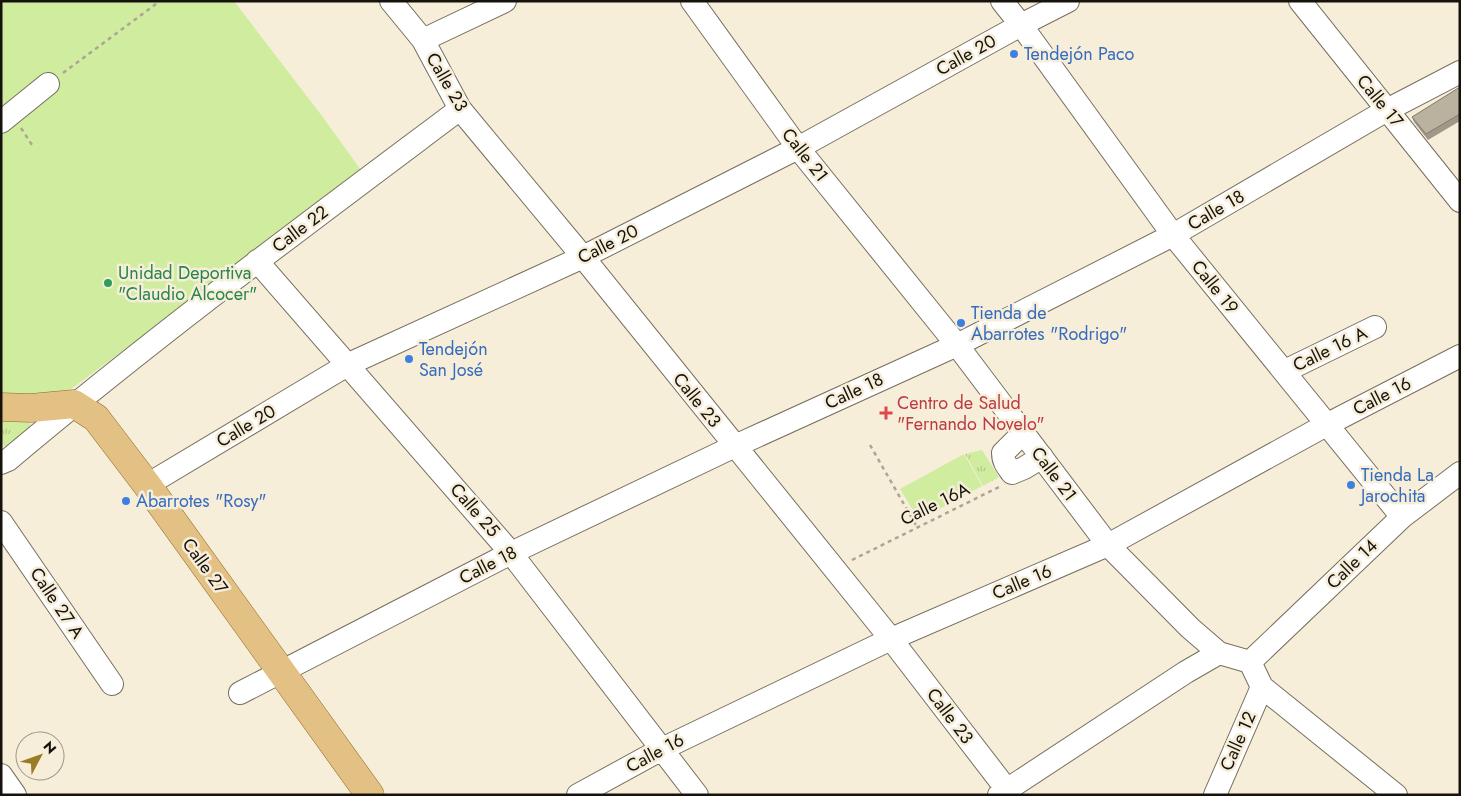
<svg xmlns="http://www.w3.org/2000/svg" width="1461" height="796" viewBox="0 0 1461 796" font-family="Jost,sans-serif">
<defs>
<pattern id="grass-tufts" width="24" height="20" patternUnits="userSpaceOnUse" patternTransform="scale(1.25)"><rect width="24" height="20" fill="#cfec9f"/><path d="M3 7l-1-3M5 7V3M7 7l1-3M15 17l-1-3M17 17v-4M19 17l1-3" fill="none" stroke="#b1ca88"/></pattern>
</defs>
<rect width="100%" height="100%" fill="#f7eeda"/>
<path fill="url(#grass-tufts)" d="M1,419L29,420L32,429L10,446H4L1,443Z
M982,450L999,477L983,486L965,454Z"/>
<path fill="#cfec9f" d="M1,1H234L322,116L363,173L67,392L32,398L1,393Z
M964,454L982,486L919,520L900,489Z"/>
<g fill="none" stroke-linecap="round" stroke-linejoin="round">
<g stroke="#776f5e" stroke-width="24">
<path id="minor" d="M391,1L423,40L460,109L583,257L891,639L1011,795
M692,1L798,148L957,345L1108,545L1190,628L1219,653L1250,662L1262,687L1396,795
M1002,1L1021,25L1173,235L1402,517
M1300,1L1460,201
M423,40L505,1
M1,122L48,84
M257,261L511,553L697,795
M1285,371L1375,327
M1023,433L1003,453C1003,462 1007,466 1012,473L1024,468L1042,457
M1,463L8,460C154,337 308,223 460,109
M147,485L349,364L583,257L798,148L1021,25L1068,1
M1,522L112,684
M1250,662L1402,517L1460,473
M240,693L511,553L735,446L957,345L1173,235L1387,110L1460,72
M1,775L15,795
M578,795L662,749L891,639L1108,545L1328,424L1460,356
M999,795L1186,672L1219,653
M1215,795L1262,687"/>
</g>
<g stroke="#8f6925" stroke-width="29">
<path id="major" d="M1,407L31,408L74,404L96,418L147,485L370,795"/>
</g>
<path stroke="#aca595" stroke-width="2.5" stroke-dasharray="4 4" stroke-linecap="butt" d="M63,73L160,1
M21,128L34,148
M870,445L917,527
M852,560L999,487"/>
<use href="#minor" stroke="#fff" stroke-width="22"/>
<use href="#major" stroke="#e3c184" stroke-width="28"/>
</g>
<path fill="#a09889" d="M1460,87V121L1428,140L1414,122L1412,117Z"/>
<path fill="#bab19f" stroke="#827c6f" d="M1460,87V114L1426,134L1412,117Z"/>
<g fill="#3f7fe0" stroke="#f7eeda" stroke-width="2">
<circle cx="1014" cy="54" r="5"/>
<circle cx="961" cy="323" r="5"/>
<circle cx="409" cy="359" r="5"/>
<circle cx="1351" cy="485" r="5"/>
<circle cx="126" cy="501" r="5"/>
</g>
<circle fill="#2e9e5b" stroke="#f7eeda" stroke-width="2" cx="108" cy="283" r="5"/>
<path fill="#e0444e" stroke="#f7eeda" stroke-width="2" d="M883.5 405.5h5v5h5v5h-5v5h-5v-5h-5v-5h5z"/>
<g text-anchor="middle" stroke-width="5" stroke-linejoin="round" paint-order="stroke">
<g font-size="18" fill="#366cbe" stroke="#f7eeda" text-anchor="start">
<text x="1024" y="60">Tendejón Paco</text>
<text x="971" y="319">Tienda de<tspan x="971" dy="21">Abarrotes "Rodrigo"</tspan></text>
<text x="419" y="355">Tendejón<tspan x="419" dy="21">San José</tspan></text>
<text x="1361" y="481">Tienda La<tspan x="1361" dy="21">Jarochita</tspan></text>
<text x="136" y="507">Abarrotes "Rosy"</text>
</g>
<g font-size="18" fill="#16130c" stroke="#f7eeda">
<text transform="translate(966 55) rotate(-29)" y="6">Calle 20</text>
<text transform="translate(447 82) rotate(60)" y="6">Calle 23</text>
<text transform="translate(1380 101) rotate(51)" y="6">Calle 17</text>
<text transform="translate(805 155) rotate(52)" y="6">Calle 21</text>
<text transform="translate(1216 210) rotate(-30)" y="6">Calle 18</text>
<text transform="translate(300 229) rotate(-37)" y="6">Calle 22</text>
<text transform="translate(608 244) rotate(-27)" y="6">Calle 20</text>
<text transform="translate(1215 287) rotate(51)" y="6">Calle 19</text>
<text transform="translate(1330 349) rotate(-26)" y="6">Calle 16 A</text>
<text transform="translate(854 391) rotate(-25)" y="6">Calle 18</text>
<text transform="translate(1382 396) rotate(-27)" y="6">Calle 16</text>
<text transform="translate(697 400) rotate(51)" y="6">Calle 23</text>
<text transform="translate(246 426) rotate(-31)" y="6">Calle 20</text>
<text transform="translate(1054 474) rotate(53)" y="6">Calle 21</text>
<text transform="translate(935 504) rotate(-26)" y="6">Calle 16A</text>
<text transform="translate(475 510) rotate(49)" y="6">Calle 25</text>
<text transform="translate(1352 564) rotate(-44)" y="6">Calle 14</text>
<text transform="translate(488 565) rotate(-27)" y="6">Calle 18</text>
<text transform="translate(205 566) rotate(54)" y="6">Calle 27</text>
<text transform="translate(1022 582) rotate(-23)" y="6">Calle 16</text>
<text transform="translate(57 603) rotate(56)" y="6">Calle 27 A</text>
<text transform="translate(950 716) rotate(53)" y="6">Calle 23</text>
<text transform="translate(1238 741) rotate(-66)" y="6">Calle 12</text>
<text transform="translate(655 753) rotate(-28)" y="6">Calle 16</text>
</g>
<g font-size="18" fill="#27864d" stroke="#f7eeda" text-anchor="start">
<text x="118" y="279">Unidad Deportiva<tspan x="118" dy="21">"Claudio Alcocer"</tspan></text>
</g>
<g font-size="18" fill="#be3a42" stroke="#f7eeda" text-anchor="start">
<text x="897" y="409">Centro de Salud<tspan x="897" dy="21">"Fernando Novelo"</tspan></text>
</g>
</g>
<rect width="1461" height="796" fill="none" stroke="#16130c" stroke-width="5"/>
<g transform="translate(40 756) rotate(49)"><circle r="24" fill="#f7eeda" stroke="#9d9688"/>
<path d="M0-4L9 19L0 12L-9 19Z" fill="#997c25"/>
<text y="-8" font-size="14" font-weight="bold" text-anchor="middle" fill="#16130c">N</text>
</g>
</svg>
